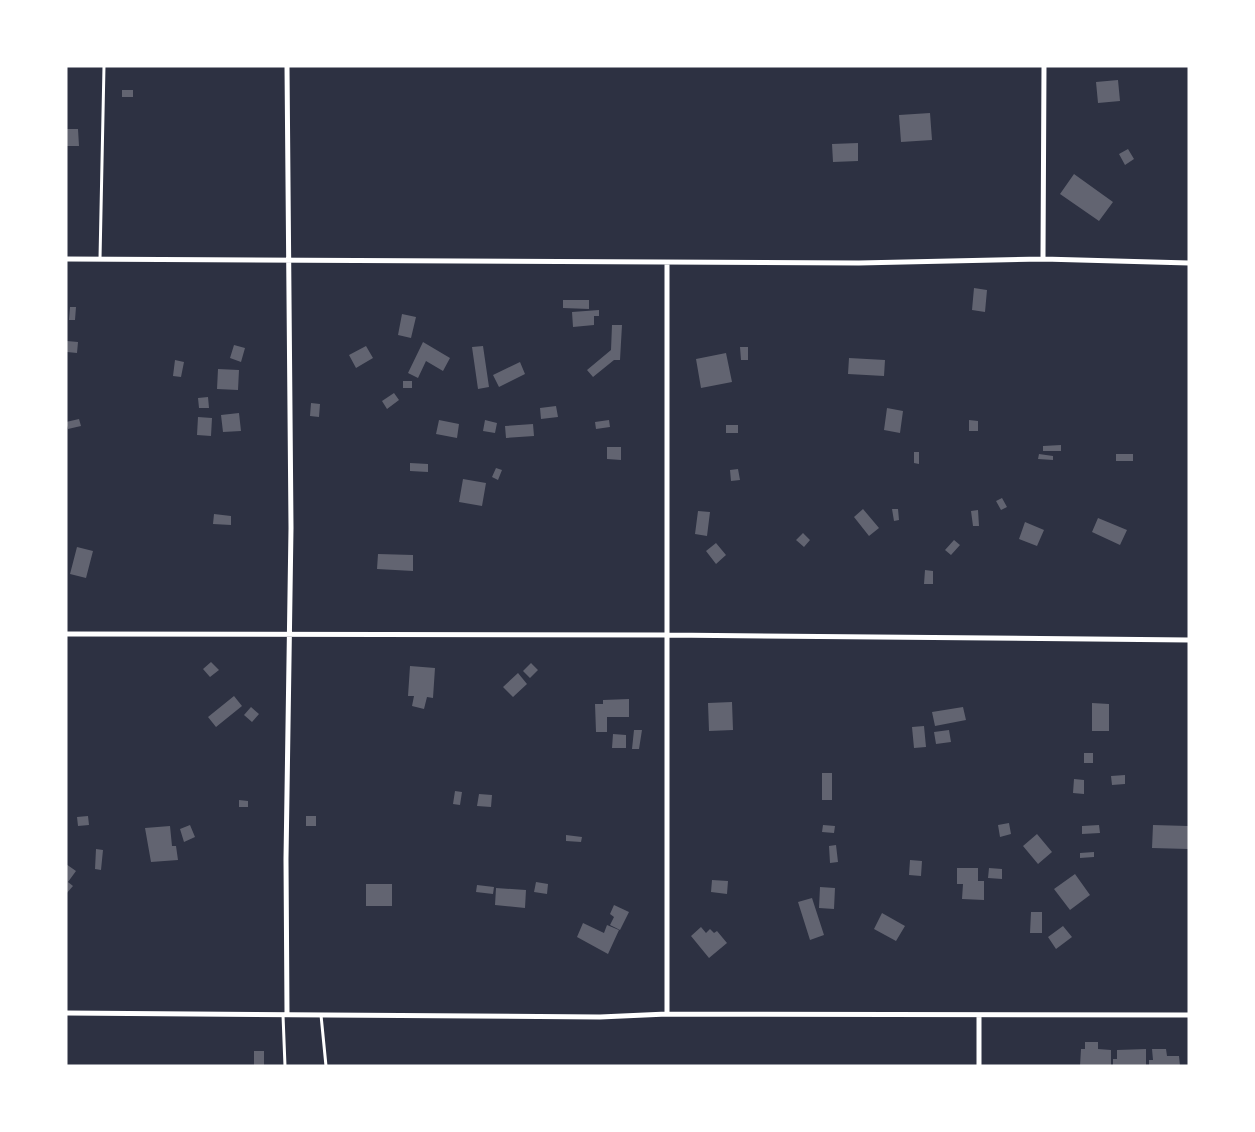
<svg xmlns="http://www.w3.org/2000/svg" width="1255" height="1132" viewBox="0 0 1255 1132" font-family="Overpass,sans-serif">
<rect width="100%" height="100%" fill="#2d3142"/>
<path fill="#626471" d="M1118,80L1120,101L1098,103L1096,82Z
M122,90H133V97H122Z
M930,113L932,140L901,142L899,115Z
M66,129H78L79,146H66Z
M858,143V161L833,162L832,144Z
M1128,149L1134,159L1125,165L1119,154Z
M1074,174L1113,202L1099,221L1060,194Z
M974,288L987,290L985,312L972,310Z
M563,300H589V309L563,308Z
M70,307H76L75,320H69Z
M599,310V316H594V325L573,327L572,312Z
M402,314L416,317L411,338L398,335Z
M612,325H622L620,360H614L593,377L587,370L611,350Z
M67,341L78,342L77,353L67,352Z
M423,342L450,358L443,371L426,361L418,378L408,373Z
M234,345L245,348L241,362L230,358Z
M366,346L373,358L356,368L349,355Z
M483,346L489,387L478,389L472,347Z
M740,347H748V360H741Z
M726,353L732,382L701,388L696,359Z
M849,358L885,360L884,376L848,374Z
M175,360L184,362L181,377L173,376Z
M520,362L525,374L499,387L493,375Z
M218,369L239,370L238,390L217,389Z
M403,381H412V388H403Z
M394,393L399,400L387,409L382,401Z
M208,397L209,408H199L198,398Z
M311,403L320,404L319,417L310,416Z
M556,406L558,417L541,419L540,408Z
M887,408L903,411L900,433L884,430Z
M239,413L241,431L223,432L221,415Z
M198,417L212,418L211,436L197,435Z
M79,419L81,426L68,429L66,422Z
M439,420L459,424L457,438L436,434Z
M485,420L497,423L495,433L483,431Z
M609,420L610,427L596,429L595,422Z
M969,420L978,421V431H969Z
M533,424L534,436L506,438L505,426Z
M726,425H738V433H726Z
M1061,445V451H1043V446Z
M607,447H621V460L607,459Z
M914,452H919V464L914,463Z
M1039,454L1053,456V460L1038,459Z
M1116,454H1133V461H1116Z
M410,463L428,464V472L410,471Z
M496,468L502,470L498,480L492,477Z
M738,469L740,480L731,481L730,470Z
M463,479L486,483L482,506L459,502Z
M1002,498L1007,507L1001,510L996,501Z
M863,509L879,528L869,536L854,517Z
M892,509H898L899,520L894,521Z
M978,510L979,526H973L971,511Z
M698,511L710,512L707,536L695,534Z
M214,514L231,516V525L213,524Z
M1098,518L1127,530L1120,545L1092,532Z
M1025,522L1044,530L1037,546L1019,539Z
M803,533L810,540L804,547L796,540Z
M954,540L960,545L951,555L945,550Z
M716,543L726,555L716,564L706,551Z
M77,547L93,551L86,578L70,574Z
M378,554L413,555V571L377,569Z
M925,570L933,571V584H924Z
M211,662L219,670L210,677L203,669Z
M531,663L538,670L530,678L523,671Z
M410,666L435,668L433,698L427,697L424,709L412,706L414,696H408Z
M518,673L527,684L513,697L503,687Z
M234,696L242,706L216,727L208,717Z
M629,699V717H607V732H596L595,704H603V700Z
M732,702L733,730L709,731L708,703Z
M1092,703L1109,704V731H1092Z
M251,707L259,714L252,722L244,715Z
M963,707L966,720L935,726L932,712Z
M924,726L926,747L914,748L912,727Z
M634,730H642L639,749H632Z
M949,730L951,742L936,744L934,732Z
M613,734L626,735V748H612Z
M1084,753H1093V763H1084Z
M822,773H832V800H822Z
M1125,775V784L1112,785L1111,776Z
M1074,779L1084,780V794L1073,793Z
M455,791L462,792L460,805L453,804Z
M479,794L492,795L491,807L477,806Z
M239,800L248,801V807H239Z
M88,816L89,825L78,826L77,817Z
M306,816H316V826H306Z
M1009,823L1011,834L1000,837L998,825Z
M190,825L195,837L184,842L180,829Z
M823,825L835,826L834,833L822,832Z
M1099,825L1100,833L1082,834V826Z
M1153,825L1188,826V849L1152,848Z
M170,826L172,846H176L178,860L151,862L145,828Z
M1037,834L1052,852L1038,864L1023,846Z
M566,835L582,837L581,842L566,841Z
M836,845L838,862L830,863L829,846Z
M96,849L103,850L101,870L95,869Z
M1094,852V857L1080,858V853Z
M910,860L922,861L921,876L909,875Z
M66,864L76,871L68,882L73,886L66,894Z
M957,868H978V881H984V900L962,899L963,884H957Z
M989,868L1002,869V879L988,878Z
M1075,874L1090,895L1070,910L1054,889Z
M712,880L728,881L727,894L711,892Z
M536,882L548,884L547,894L534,892Z
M366,884H392V906H366Z
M477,885L494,887L493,894L476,892Z
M820,887L835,888L834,909L819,908Z
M496,888L526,890L525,908L495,905Z
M812,898L824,935L810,940L798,902Z
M614,905L629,912L620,930L610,925L614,917L610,914Z
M1031,912H1042V933H1030Z
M882,913L905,926L896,941L874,929Z
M583,923L604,933L607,925L619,930L608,954L577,937Z
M1063,926L1072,937L1056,949L1048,937Z
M701,927L706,933L710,929L714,933L717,931L727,943L709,958L691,936Z
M1085,1042H1098V1049L1111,1050V1066H1080L1081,1049H1085Z
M1146,1049V1066H1113V1059H1117V1050Z
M1152,1049H1166L1167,1056H1179L1180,1066H1149V1060H1153Z
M254,1051H264V1066H254Z"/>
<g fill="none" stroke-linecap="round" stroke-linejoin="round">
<path stroke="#fff" stroke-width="3" d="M100,259L104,66
M283,1015L285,1066
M321,1015L326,1066"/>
<path stroke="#fff" stroke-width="5" d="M287,66L291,528L286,859L287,1013
M66,259L859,263L1043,259L1189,263
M1043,259L1044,66
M667,263V1014
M66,634L667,635L1189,640
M66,1013L600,1017L667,1014L1189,1015
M979,1066V1015"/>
</g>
<rect width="1255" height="1132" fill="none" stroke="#ffffff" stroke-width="135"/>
</svg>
